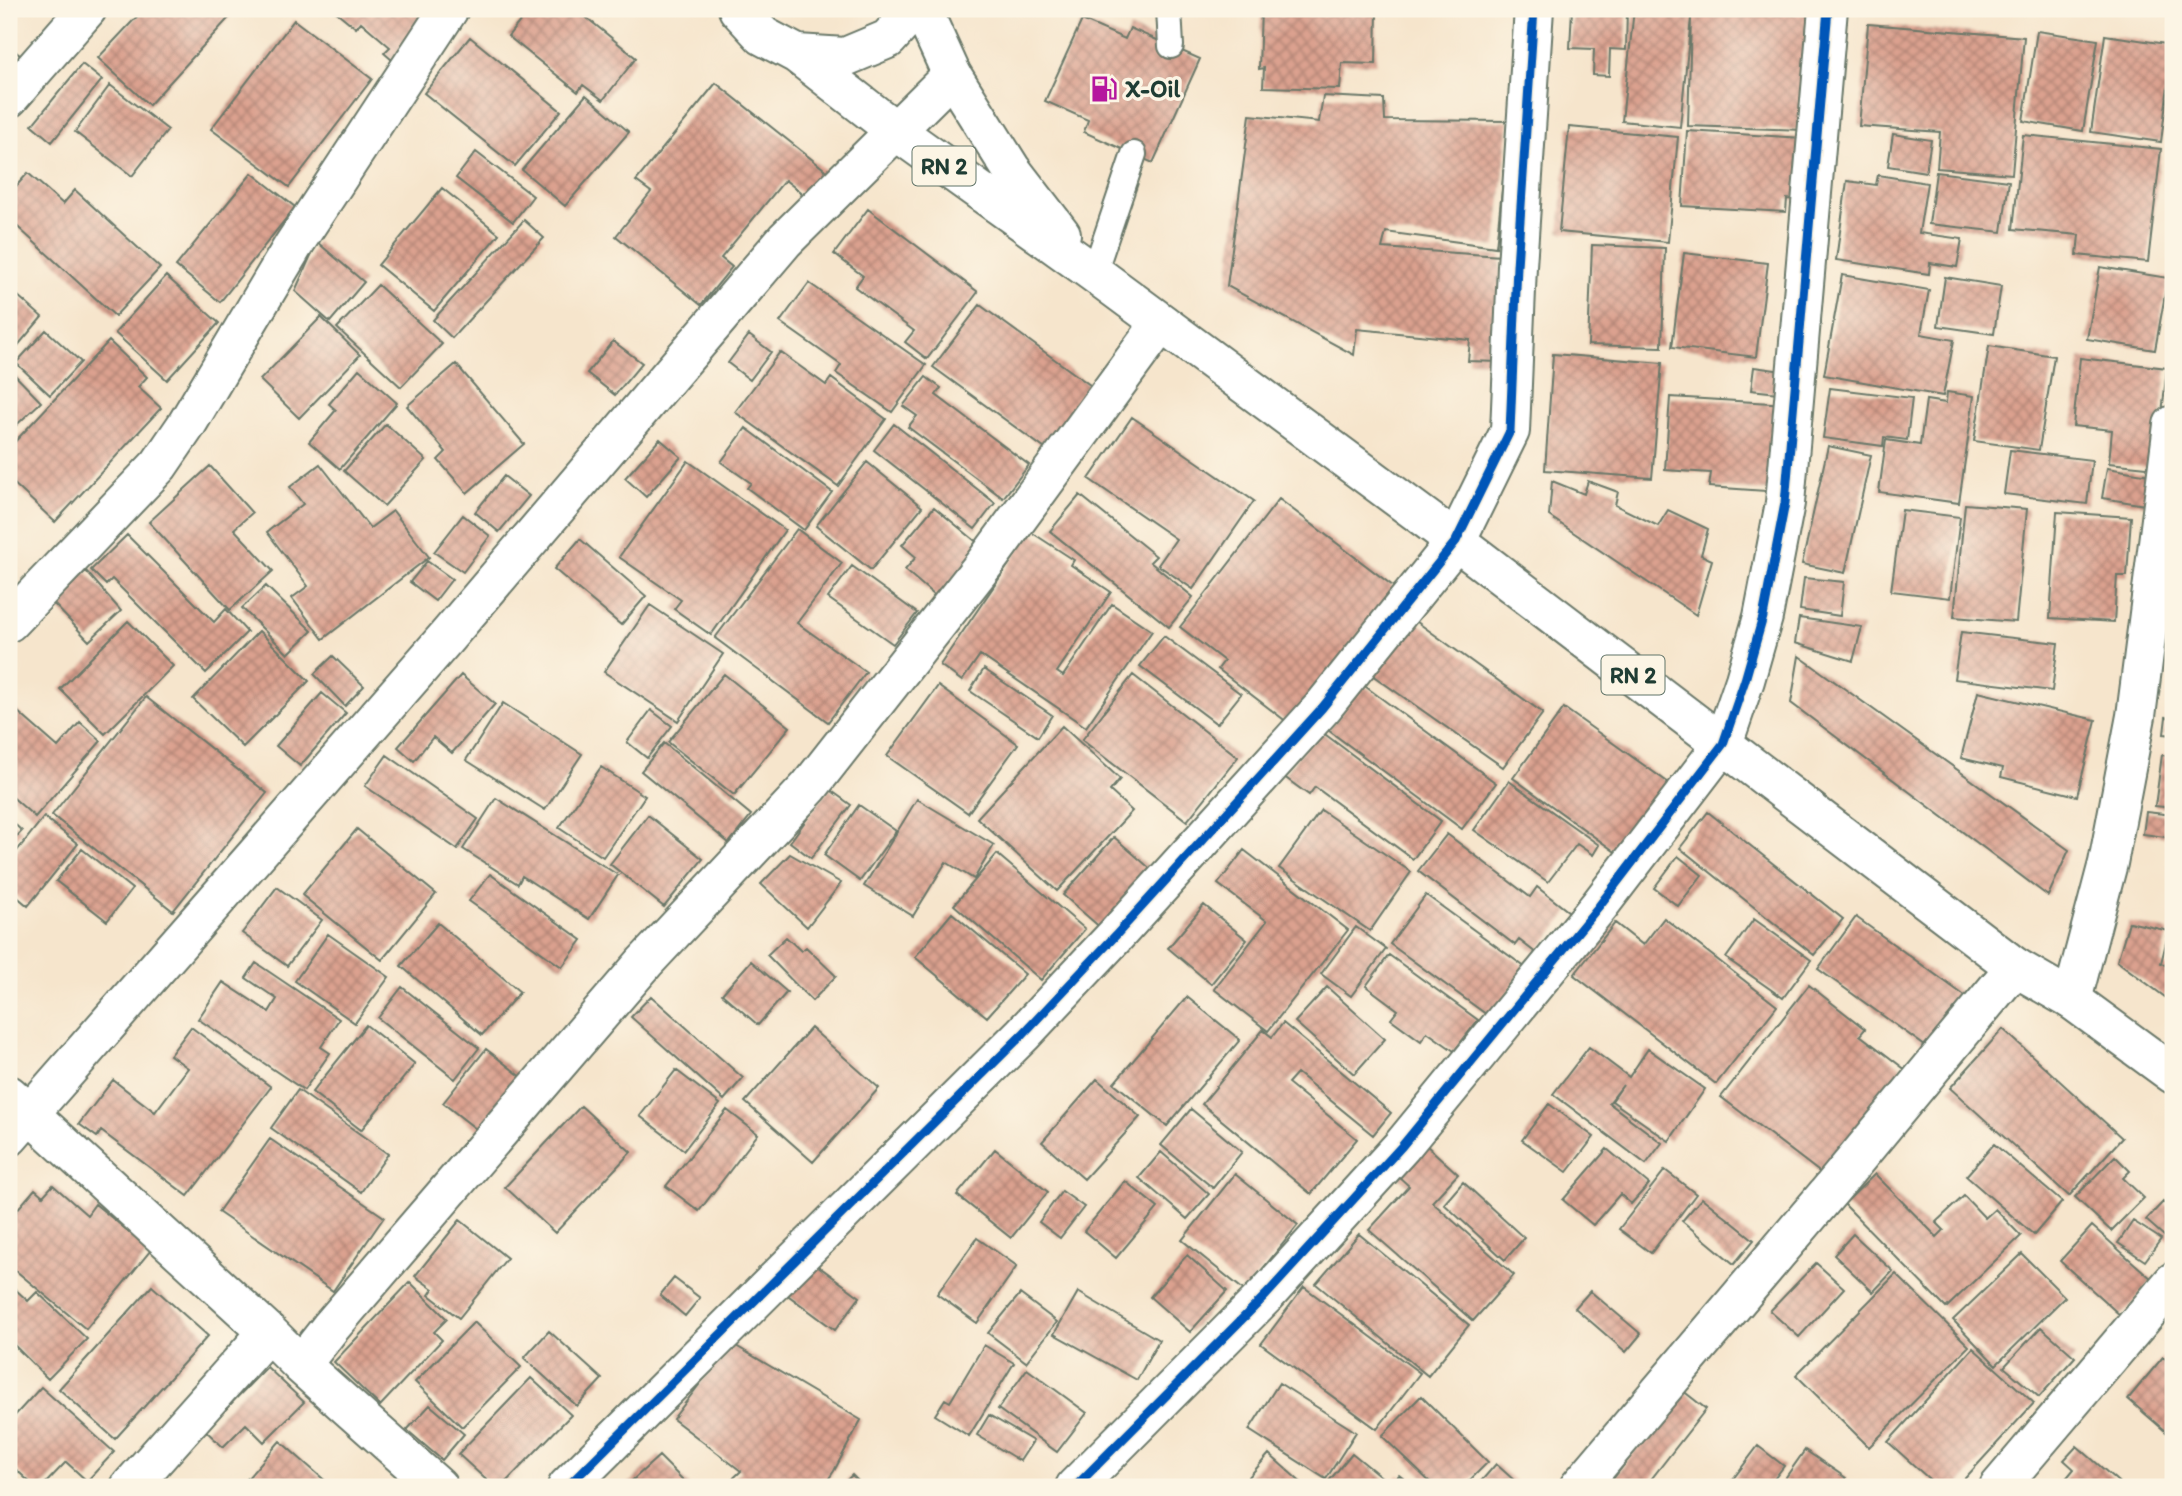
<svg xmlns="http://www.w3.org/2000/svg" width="2182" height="1496" viewBox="0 0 2182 1496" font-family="Itim,sans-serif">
<defs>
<pattern id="building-cross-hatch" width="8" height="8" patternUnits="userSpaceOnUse" patternTransform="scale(1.75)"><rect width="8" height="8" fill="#dba18f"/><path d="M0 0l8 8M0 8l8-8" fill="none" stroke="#b18476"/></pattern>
</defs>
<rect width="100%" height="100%" fill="#fcf5e5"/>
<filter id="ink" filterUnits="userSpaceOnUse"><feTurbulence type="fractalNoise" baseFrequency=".0143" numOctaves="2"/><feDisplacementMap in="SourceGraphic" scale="14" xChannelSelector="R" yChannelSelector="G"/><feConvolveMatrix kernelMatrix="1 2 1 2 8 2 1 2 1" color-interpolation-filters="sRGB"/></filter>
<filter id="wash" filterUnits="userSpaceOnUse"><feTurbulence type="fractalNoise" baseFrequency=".00686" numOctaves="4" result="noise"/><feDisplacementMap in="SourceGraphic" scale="28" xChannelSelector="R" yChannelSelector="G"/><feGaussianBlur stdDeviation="1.57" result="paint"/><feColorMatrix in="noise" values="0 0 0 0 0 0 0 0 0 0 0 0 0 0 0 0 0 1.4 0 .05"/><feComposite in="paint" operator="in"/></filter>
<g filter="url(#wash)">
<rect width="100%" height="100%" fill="#f6e5cc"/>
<g id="blocks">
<path fill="url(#building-cross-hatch)" d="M144,9H237L149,105L98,58Z
M333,9H431L392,60L384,53L390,47L361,22L356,28Z
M530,9H576L636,58L603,100L583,85L578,92L508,36Z
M1261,9H1377L1376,64L1342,63L1340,89L1263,87L1264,68L1259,69Z
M1572,9H1627L1626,50L1610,49L1609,76L1593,75L1594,49L1570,48Z
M1634,9L1692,14V11L1816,14L1803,130L1688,126L1691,18L1680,127L1622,121Z
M294,20L372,79L289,187L211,129Z
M1082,20L1125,39L1130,28L1200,59L1153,163L1084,132L1088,120L1045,101Z
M1868,24L2024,37L2012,174L1937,168L1940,132L1859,126Z
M2037,31L2098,40L2083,131L2023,121Z
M2105,35L2173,45L2161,142L2091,132Z
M470,37L561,111L515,166L424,93Z
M9,46L22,57L9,73Z
M82,64L102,80L52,142L32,125Z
M716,83L834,177L813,202L785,180L721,258L732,267L701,305L616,236L651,192L636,181Z
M110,85L168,130L132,176L75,132Z
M586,95L629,132L565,206L522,170Z
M1323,96L1384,99L1385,120L1509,121L1496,247L1386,232L1382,248L1501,256L1500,362L1468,361L1470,340L1357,329L1354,355L1227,286L1250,115L1319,122Z
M1569,127L1678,137L1668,242L1559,232Z
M1687,131L1803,138L1799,200L1787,199L1786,212L1682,206Z
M1893,134L1931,140L1926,172L1888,166Z
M2023,135L2161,149L2148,262L2077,255L2079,235L2013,229Z
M476,152L533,196L513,222L456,178Z
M1936,172L2009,181L2002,232L1929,224Z
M28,173L63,204L75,190L160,268L115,316L9,219V194Z
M252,173L295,207L220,302L176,266Z
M1878,175L1927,183L1919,233L1962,239L1957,267L1930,263L1929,274L1836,260L1847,181L1876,185Z
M442,188L499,234L434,311L378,265Z
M868,209L978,292L927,359L905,342L914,331L855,287L863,276L834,254Z
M524,220L544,238L452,338L433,320Z
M317,242L364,282L330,322L295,291Z
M1592,245L1665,248L1662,347L1588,345Z
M1684,253L1768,263L1756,357L1672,347Z
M2100,267L2168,278L2155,350L2087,339Z
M1842,275L1929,290L1921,334L1954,340L1943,396L1824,375Z
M166,276L219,323L167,380L115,333Z
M1945,277L2001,286L1994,334L1938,326Z
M809,283L926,365L892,412L836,373L841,365L780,322Z
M378,285L442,344L401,387L337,328Z
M9,288L42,317L9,356Z
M980,305L1094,388L1048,451L933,367Z
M321,317L360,355L299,418L260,380Z
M46,330L81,362L50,395L16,363Z
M749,335L771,352L750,380L728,363Z
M109,341L147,377L138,387L161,408L55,522L9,479V448Z
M613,341L642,363L615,395L587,373Z
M1989,346L2054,356L2039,450L1974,441Z
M780,352L826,385L831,378L886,419L838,486L735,412Z
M1553,354L1662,363L1652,478L1545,470Z
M2080,358L2167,368L2156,468L2109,463L2112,430L2073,426Z
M456,364L524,444L467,493L438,460L446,452L407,406Z
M1754,367L1790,372L1787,394L1751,390Z
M9,369L41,402L9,432Z
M359,369L397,403L340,469L309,442L336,410L329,404Z
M926,377L941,388L936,395L1029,465L1003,498L908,427L917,416L903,406Z
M1830,388L1912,398L1907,440L1884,437L1883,446L1823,438Z
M1947,392L1974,396L1959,503L1879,492L1886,440L1920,445L1926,400L1946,403Z
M1670,397L1787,404L1780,492L1709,487L1711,473L1665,470Z
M1132,417L1254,501L1193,589L1158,565L1176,539L1089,479Z
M386,424L426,460L384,506L344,471Z
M894,424L995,503L975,529L874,450Z
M746,428L832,492L804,530L747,488L751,483L721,462Z
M660,439L681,457L646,497L625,478Z
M1828,446L1871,455L1845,573L1802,564Z
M2010,450L2092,460L2087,504L2004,494Z
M688,461L785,530L711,635L674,609L681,600L619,557Z
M867,462L922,507L871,570L816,526Z
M320,464L370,528L393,511L429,557L323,639L292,598L308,586L267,532L303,504L290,487Z
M210,466L252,513L234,529L273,571L230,610L149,522Z
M2107,468L2150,475L2145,505L2102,498Z
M504,476L529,496L499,532L475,512Z
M1552,481L1584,494L1588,481L1618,492L1615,505L1658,526L1668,510L1708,529L1701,555L1712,560L1696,615L1549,516Z
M1080,495L1156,556L1150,562L1193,597L1169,627L1050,531Z
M1279,499L1402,593L1296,729L1218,669L1224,661L1180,627Z
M1965,504L2027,509L2016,622L1954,617Z
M934,507L985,549L941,601L905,570L916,557L902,545Z
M1902,510L1960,517L1950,598L1891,591Z
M2057,512L2131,517L2127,576H2117L2114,622L2050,618Z
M463,515L490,536L463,572L434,552Z
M797,529L842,563L797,623L866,672L828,722L715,638Z
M1031,532L1074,560L1071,565L1111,592L1057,672L1063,676L1112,604L1152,631L1086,727L980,655L962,681L940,665Z
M127,535L214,622L226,609L247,632L206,673L112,579L106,585L91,570Z
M580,539L646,596L621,625L554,569Z
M427,561L452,579L435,601L410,582Z
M852,566L917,613L893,644L828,598Z
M86,571L121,611L89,641L52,602Z
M1804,578L1844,582L1840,616L1800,610Z
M266,586L312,631L288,654L242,608Z
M650,605L723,654L678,721L604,672Z
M1406,614L1543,713L1503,767L1365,670Z
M1799,618L1862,627L1853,661L1795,643Z
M128,621L173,666L105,734L60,689Z
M259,631L309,681L243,747L193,699Z
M1961,632L2058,643L2052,691L1954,679Z
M1164,636L1241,694L1217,724L1140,666Z
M333,656L364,686L345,706L314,674Z
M1799,656L2069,850L2048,896L1791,703Z
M984,669L1052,715L1038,737L970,691Z
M724,674L790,727L734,795L668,742Z
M461,675L495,704L452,753L433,737L414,761L398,747Z
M1133,675L1238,757L1187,821L1082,740Z
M1362,684L1496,783L1462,829L1328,730Z
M938,686L1018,744L968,813L887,756Z
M1978,692L2096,720L2077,796L2001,777L2003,768L1961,758Z
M322,693L346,713L300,766L276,746Z
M146,697L267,793L173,911L52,815Z
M503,703L582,754L545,810L466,760Z
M9,704L58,747L80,722L101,741L35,817L9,794Z
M1564,708L1673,786L1621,856L1513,778Z
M651,710L672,726L647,758L627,742Z
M2166,717L2173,718V735L2164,734Z
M1062,726L1120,779L1110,791L1132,811L1057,891L977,818Z
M1318,729L1441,821L1413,859L1315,787L1309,795L1283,776Z
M664,743L751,815L729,843L641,771Z
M387,755L478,819L457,849L365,786Z
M2162,755L2173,757V808L2155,806Z
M601,767L645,796L603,857L559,828Z
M1509,781L1599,845L1593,855L1577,844L1548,882L1474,830Z
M829,789L851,805L811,858L790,842Z
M496,798L618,875L589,919L522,876L518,884L463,849Z
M917,799L994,845L974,879L946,862L913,916L864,886Z
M859,805L896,831L860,881L824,855Z
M1321,810L1411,872L1370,931L1279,868Z
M1708,812L1843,919L1814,955L1680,848Z
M2146,812L2173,815V838L2143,834Z
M648,815L703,859L664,907L610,864Z
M44,817L78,844L28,906L9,890V861Z
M9,819L22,831L9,845Z
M357,829L436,894L382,960L302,895Z
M1447,834L1530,897L1537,887L1569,912L1536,953L1519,940L1515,945L1418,871Z
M1114,837L1153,871L1102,929L1063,895Z
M82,849L132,889L107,921L56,881Z
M1244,850L1348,930L1268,1031L1214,989L1267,921L1218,884Z
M790,854L841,883L807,927L761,884Z
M997,854L1085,929L1041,980L954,905Z
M1678,856L1702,875L1678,906L1654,888Z
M490,874L582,940L562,967L469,901Z
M277,887L322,920L287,966L242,933Z
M1426,895L1526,968L1490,1017L1390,944Z
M1204,905L1247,940L1211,984L1168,948Z
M952,913L1025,974L987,1017L915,957Z
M1856,917L1969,999L1932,1051L1818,969Z
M1664,918L1777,1006L1716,1084L1574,975L1615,923L1643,945Z
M1754,919L1811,960L1783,998L1726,958Z
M2129,922L2169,931L2161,963L2173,969V1003L2117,961Z
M438,923L520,992L482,1035L401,966Z
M1356,927L1386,949L1351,996L1321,974Z
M328,934L389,977L355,1023L295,981Z
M786,937L801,951L806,947L836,976L812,1001L767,955Z
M1389,955L1478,1020L1454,1051L1427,1032L1421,1041L1391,1019L1398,1010L1366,986Z
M751,961L787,992L758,1025L722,994Z
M256,963L339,1019L321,1047L330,1053L304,1090L198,1019L223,982L269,1012L277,999L246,978Z
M1809,985L1865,1029L1860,1035L1911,1074L1830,1180L1721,1097Z
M402,987L479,1048L455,1079L378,1018Z
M1327,987L1385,1039L1354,1074L1295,1022Z
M651,996L743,1078L724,1100L631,1017Z
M1187,997L1240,1040L1167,1126L1114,1083Z
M1283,1023L1391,1113L1373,1135L1297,1073L1288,1083L1357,1139L1311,1194L1202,1104L1263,1030L1272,1037Z
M366,1025L415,1064L361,1130L312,1092Z
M191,1027L271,1087L188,1196L101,1131L97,1137L79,1124L113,1080L155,1112L188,1068L170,1055Z
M811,1028L879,1088L813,1162L745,1102Z
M2003,1029L2122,1138L2069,1196L1950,1088Z
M1589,1047L1629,1077L1648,1049L1705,1089L1669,1141L1612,1101L1623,1085L1609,1103L1662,1143L1646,1164L1553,1094Z
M486,1049L528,1082L485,1136L443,1103Z
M676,1070L720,1104L684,1150L640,1116Z
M1097,1079L1140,1117L1084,1179L1042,1142Z
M298,1090L388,1154L361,1192L271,1128Z
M1549,1104L1594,1137L1567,1172L1522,1140Z
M581,1106L631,1152L555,1233L505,1187Z
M1191,1109L1242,1152L1213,1188L1161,1145Z
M727,1110L758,1134L699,1211L666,1186Z
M270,1139L384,1217L333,1291L218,1212Z
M1994,1144L2062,1202L2034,1235L1966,1176Z
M1426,1145L1458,1174L1432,1202L1514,1275L1473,1321L1369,1230L1409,1186L1398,1176Z
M995,1149L1048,1192L1011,1238L957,1195Z
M1607,1149L1649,1184L1631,1204L1620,1194L1593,1225L1563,1200Z
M1161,1152L1209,1194L1187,1219L1139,1178Z
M2115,1156L2130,1171L2123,1178L2144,1198L2111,1231L2075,1197Z
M1665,1170L1696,1194L1651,1253L1619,1229Z
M1235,1174L1298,1225L1245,1291L1182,1240Z
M1875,1174L1937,1237L1944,1230L1936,1222L1964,1196L1985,1218L1995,1209L2021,1236L1946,1308L1844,1204Z
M1125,1181L1158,1208L1116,1258L1084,1231Z
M1463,1182L1524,1238L1505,1260L1444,1204Z
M53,1185L87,1215L95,1204L151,1250L86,1329L9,1265V1236L13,1230L9,1226V1219L35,1189L43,1196Z
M1062,1191L1084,1207L1060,1238L1039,1222Z
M1702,1198L1754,1240L1734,1264L1682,1221Z
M2163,1202L2173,1211V1244L2146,1220Z
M460,1220L507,1258L459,1318L429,1295L433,1289L415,1276Z
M2133,1221L2161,1239L2145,1261L2118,1243Z
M2092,1226L2153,1280L2121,1316L2060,1261Z
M1359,1234L1469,1325L1428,1376L1316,1284Z
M1853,1234L1893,1271L1873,1292L1834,1255Z
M977,1238L1017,1266L977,1323L937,1294Z
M2022,1254L2065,1297L1996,1365L1953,1320Z
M1187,1255L1227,1291L1190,1332L1150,1297Z
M810,1260L860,1297L835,1330L785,1293Z
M1816,1263L1844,1288L1799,1337L1770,1311Z
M1896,1274L1969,1346L1869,1447L1796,1375Z
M674,1278L700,1298L685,1316L660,1295Z
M410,1282L447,1319L434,1332L442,1340L380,1406L334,1362Z
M152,1286L208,1336L115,1439L59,1389Z
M1304,1287L1420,1373L1377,1429L1261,1344Z
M15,1289L28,1301L37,1292L87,1339L48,1379L9,1340V1296Z
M1590,1291L1641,1334L1626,1352L1575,1308Z
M1078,1292L1159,1340L1137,1380L1054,1334Z
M1020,1294L1057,1322L1026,1362L988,1333Z
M474,1322L521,1367L462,1427L415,1382Z
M2041,1327L2075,1357L2039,1397L2004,1367Z
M549,1331L602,1379L577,1406L524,1358Z
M731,1343L861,1420L834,1471L823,1487H724L741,1471L673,1419Z
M984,1345L1014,1363L969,1436L935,1415L945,1399L950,1402Z
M1973,1348L2034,1403L1957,1487H1938L1888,1442Z
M2163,1357L2173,1365V1438L2128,1399Z
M267,1367L304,1402L264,1442L246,1424L223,1447L205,1430Z
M1027,1369L1087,1413L1057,1452L998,1409Z
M531,1378L571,1415L501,1487H494L458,1454Z
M1279,1383L1356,1432L1326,1479L1249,1430Z
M41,1387L114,1452L87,1481L66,1462L42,1487H35L9,1463V1422Z
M1682,1390L1706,1409L1645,1487H1616L1610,1483Z
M1421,1396L1488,1462L1463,1487H1435L1382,1436Z
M430,1405L464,1434L442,1460L407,1430Z
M989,1415L1033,1441L1020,1461L977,1435Z
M280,1441L330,1485L329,1487H240Z
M1758,1446L1784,1466L1768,1487H1727Z
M2077,1446L2124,1487H2059L2074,1469L2064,1460Z
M1805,1450L1846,1478L1839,1487H1779Z
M1352,1453L1384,1479L1377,1487H1324Z
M1269,1454L1306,1487H1240Z
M659,1456L690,1487H625Z
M1496,1464L1515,1481L1510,1487H1476Z
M852,1475L864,1487H840Z
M1399,1475L1414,1487H1388Z"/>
</g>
</g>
<g filter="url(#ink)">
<use href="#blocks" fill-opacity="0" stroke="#6a7869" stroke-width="2"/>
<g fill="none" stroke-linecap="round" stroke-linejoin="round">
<g stroke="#6a7869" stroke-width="28">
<path id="service" d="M1169,9L1171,46
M1094,273L1134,154"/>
</g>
<g stroke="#6a7869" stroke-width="42">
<path id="minor" d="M9,98L87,9
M9,622L159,465L187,424L293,246L449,9
M2072,1000L2108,863L2136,716L2173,425
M9,1095L268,1332L301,1365L438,1487
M9,1137L445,639L785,240L952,75
M301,1365L330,1328L645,962L809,787L985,563L1161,323
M130,1487L268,1332
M567,1487L1023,1034L1117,934L1322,708L1456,541L1510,431L1517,266L1534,9
M1075,1487L1266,1295L1402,1146L1599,906L1723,744L1745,680L1763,617L1785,503L1828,9
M1579,1487L1833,1187L2015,967
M1999,1487L2173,1282"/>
</g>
<g stroke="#6a7869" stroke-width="42">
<path id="trunk" d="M738,9L763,36L797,54L845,57L888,39L915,9
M922,9L952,75L1011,169L1061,234
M797,54L896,131L1094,273L1456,541L2015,967L2072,1000L2173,1074"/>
</g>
<use href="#service" stroke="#fff" stroke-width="24"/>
<use href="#minor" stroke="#fff" stroke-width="38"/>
<use href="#trunk" stroke="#fff" stroke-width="38"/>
<g stroke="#fcf5e5" stroke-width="13">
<path id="cycleway" d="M567,1487L1023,1034L1117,934L1322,708L1456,541L1510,431L1517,266L1534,9
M1075,1487L1266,1295L1402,1146L1599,906L1723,744L1745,680L1763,617L1785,503L1828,9"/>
</g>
<use href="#cycleway" stroke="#0057b8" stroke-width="9"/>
</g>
</g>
<defs>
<g id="fuel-bare" transform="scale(2.1)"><path d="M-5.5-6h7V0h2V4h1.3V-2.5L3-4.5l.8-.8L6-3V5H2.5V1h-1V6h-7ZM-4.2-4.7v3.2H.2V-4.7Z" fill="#b5179e" stroke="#fcf5e5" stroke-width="2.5" paint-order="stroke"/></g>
</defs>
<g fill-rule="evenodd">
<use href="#fuel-bare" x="1104" y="89"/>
</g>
<g text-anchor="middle" stroke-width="7" stroke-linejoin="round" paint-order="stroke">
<g fill="#fcf5e5" stroke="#617469" stroke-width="2">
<rect x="912.5" y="146.5" width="63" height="39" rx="5"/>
<rect x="1601.5" y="655.5" width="63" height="39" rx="5"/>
</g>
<g font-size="23" font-weight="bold" fill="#1f3d34">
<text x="944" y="174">RN 2</text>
<text x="1633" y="683">RN 2</text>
</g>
<g font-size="24" font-weight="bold" fill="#1f3d34" stroke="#fcf5e5" text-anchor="start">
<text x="1125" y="97">X-Oil</text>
</g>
</g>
<rect width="2182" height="1496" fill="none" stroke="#fcf5e5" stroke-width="35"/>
</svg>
